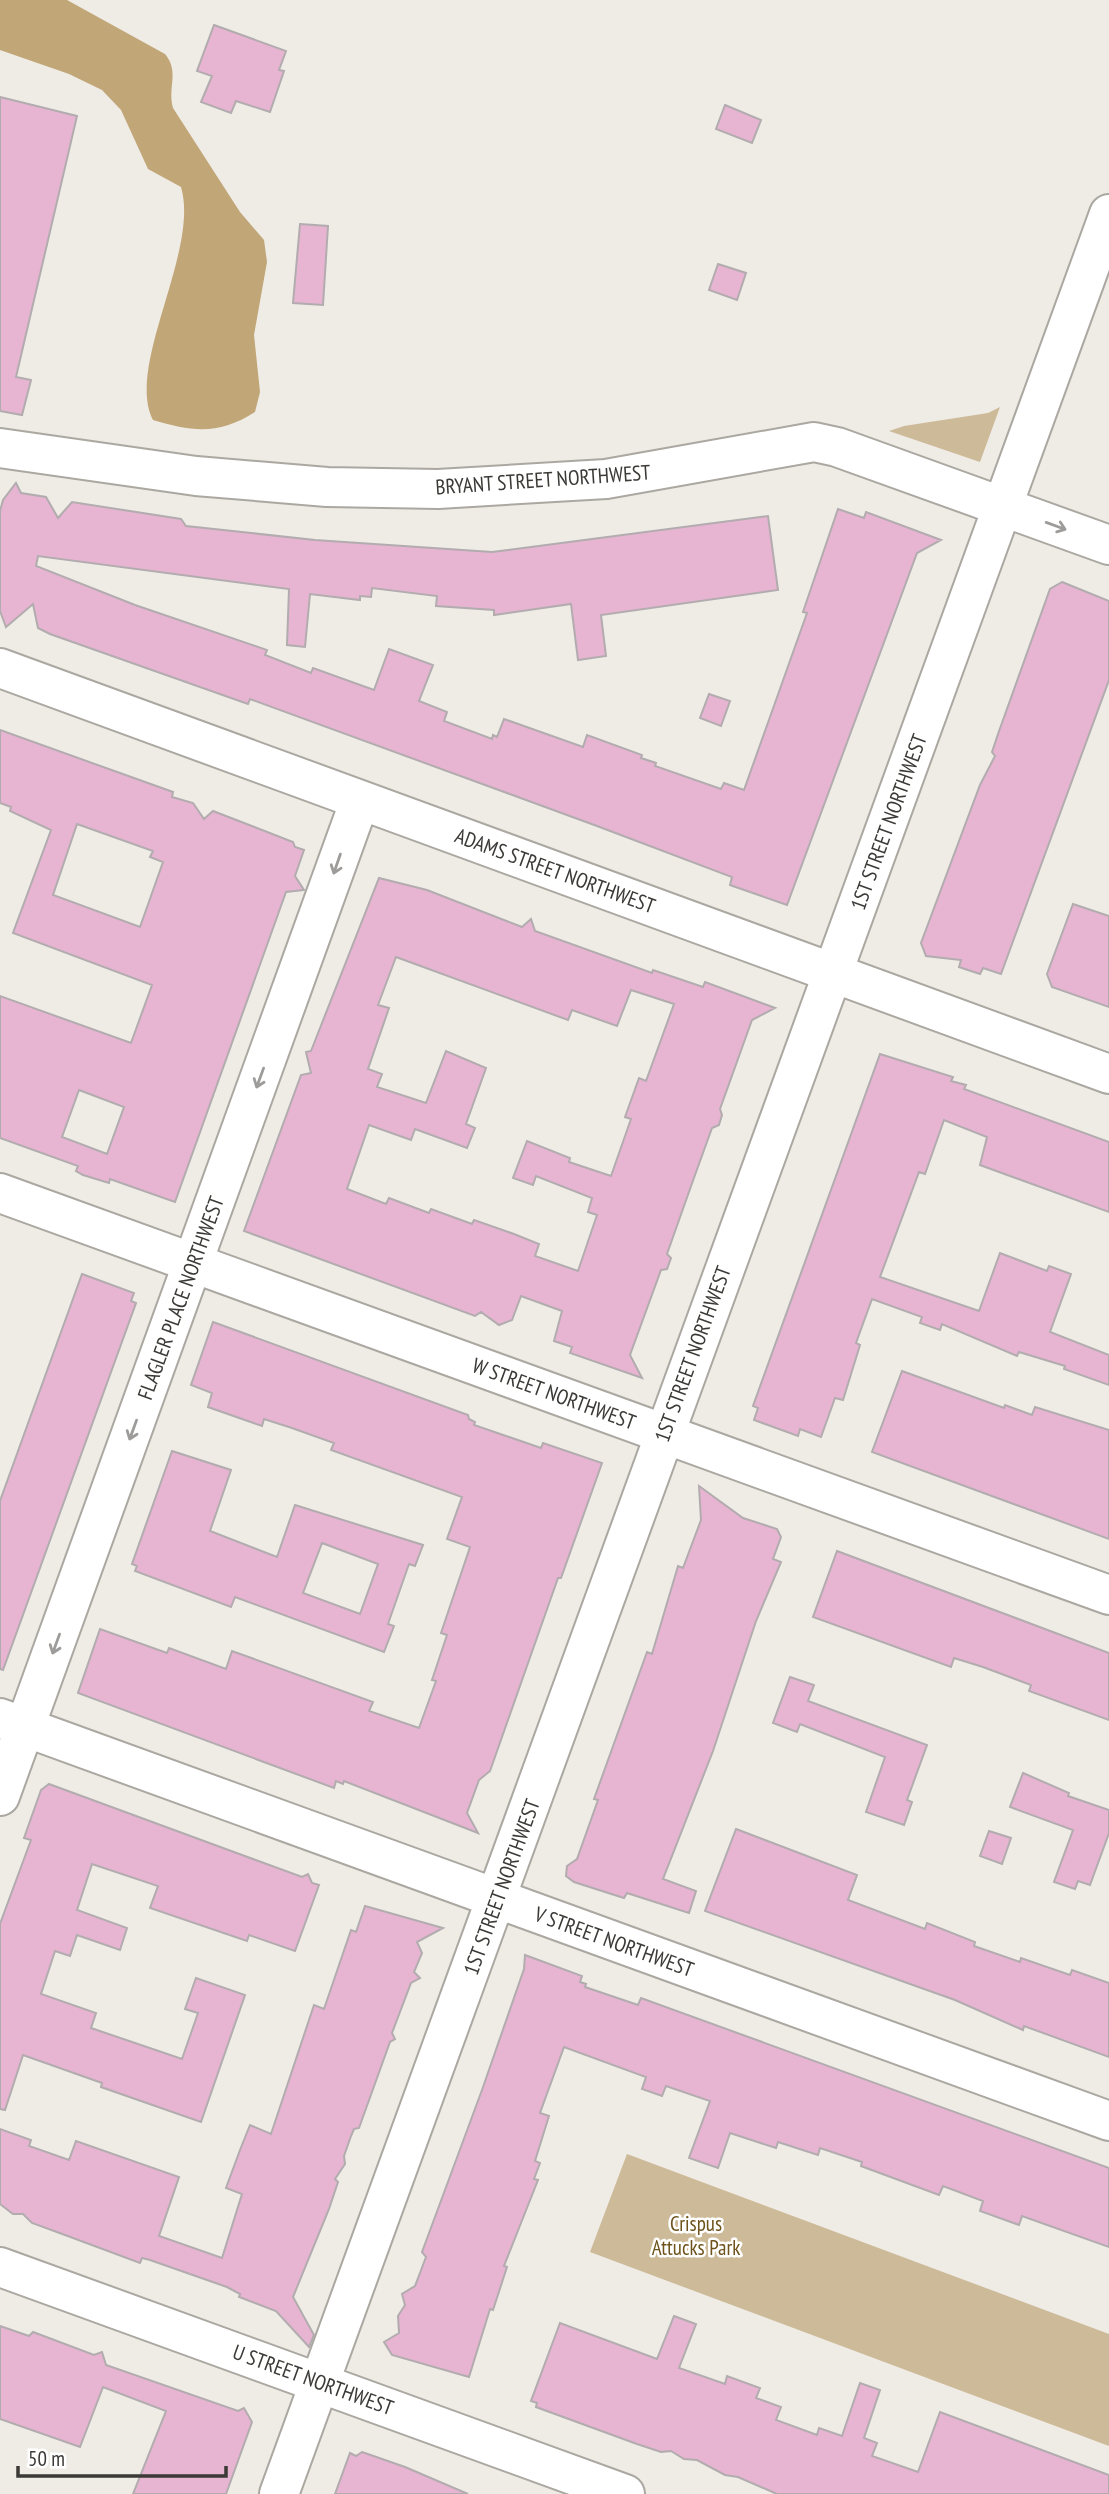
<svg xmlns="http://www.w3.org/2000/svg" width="1109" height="2494" viewBox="0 0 1109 2494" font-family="'PT Sans Narrow',sans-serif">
<rect width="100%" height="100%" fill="#efebe5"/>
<path fill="#cdba98" d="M1000,407L980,462L889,431L904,426L988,413Z
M627,2154L1109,2334V2446L590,2252Z"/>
<path fill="#c1a678" d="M0,0H67L165,54C180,72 167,88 173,108L240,212L264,240L267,262L254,335L260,392L255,412C219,435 193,432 153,420C125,366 200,251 181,187L148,169L121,110L102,90L69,74L0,50Z"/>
<path fill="#e7b5d2" stroke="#b2acaf" stroke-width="2" fill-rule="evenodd" d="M214,25L286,51L279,70L284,71L270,112L236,101L231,113L201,102L212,76L197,71Z
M0,97L77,116L16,377L31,380L22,415L0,411Z
M725,105L761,120L752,143L716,129Z
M300,224L328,226L323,305L293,303Z
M718,264L746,273L737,300L709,290Z
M16,483L21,493L46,497L58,518L72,502L181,519L186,526L315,540L492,552L768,516L778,590L601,615L606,656L578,660L571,604L494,615V610L436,606L437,596L372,588L371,597L360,596V600L310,594L305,647L287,645L289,589L38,556L36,566L135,605L267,650L265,655L311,673L313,668L374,690L389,649L433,665L419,701L447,712L444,721L492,739L493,735L497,737L504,719L583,747L587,735L642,755L641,758L656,763L655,766L721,789L724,783L744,790L807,613L803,612L838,509L864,518L866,512L941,540L917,553L787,905L730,885L732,877L597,826L250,699L248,704L50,634L38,628L33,604L6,627L0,611V511L3,500Z
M1062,582L1109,601V680L1001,974L983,968L980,974L959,967L961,960L926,956L921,943L980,785L995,756L992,752L998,734L1050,589Z
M709,694L730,701L721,726L700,718Z
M0,730L173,792L172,797L193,803L204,819L213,811L293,842L295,847L304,850L295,876L304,890L286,892L175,1202L110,1179L109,1183L83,1175L76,1171L78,1166L0,1138V996L131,1043L152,985L13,933L51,830L10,811L11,807L0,803ZM77,824L153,851L150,857L163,862L140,927L53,895ZM79,1090L124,1107L107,1154L62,1137Z
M379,878L427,890L522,927L531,919L535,931L652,973L653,970L703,987L705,982L775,1008L752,1020L720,1109L722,1115L719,1125L712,1128L695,1175L667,1254L671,1258L667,1269L661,1270L630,1355L642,1378L570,1353L572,1347L554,1341L562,1311L521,1296L512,1320L499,1325L481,1312L475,1316L244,1231L301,1075L311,1073L306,1052L311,1051ZM396,957L568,1020L572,1010L617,1026L631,990L674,1004L646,1081L639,1078L625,1117L631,1119L611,1176L569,1162L570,1158L527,1141L513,1178L533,1185L536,1176L592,1198L588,1212L597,1215L578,1271L535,1256L539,1244L514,1234L474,1220L472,1224L431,1209L429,1213L389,1198L386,1204L347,1189L369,1125L411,1140L415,1129L467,1148L475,1128L466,1124L486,1068L446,1051L426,1103L377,1087L382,1074L368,1069L389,1008L378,1005Z
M1073,904L1109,916V1007L1052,987L1047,974Z
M880,1054L953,1077L951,1081L966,1085L964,1089L1109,1142V1212L980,1165L987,1137L944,1120L925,1174L919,1172L880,1277L979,1311L1000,1253L1047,1271L1049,1266L1071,1274L1050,1332L1109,1355V1385L1064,1369L1065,1366L1019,1352L1017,1356L942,1324L940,1330L920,1323L922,1317L872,1299L856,1343L860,1345L843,1400L835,1398L821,1437L800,1429L798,1436L754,1420L758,1408L753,1406Z
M82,1274L134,1293L131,1301L136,1303L3,1670L0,1669V1501Z
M213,1322L468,1415L469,1419L475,1422L474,1425L541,1448L543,1443L602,1463L561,1578H558L490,1771L479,1780L467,1813L478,1833L344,1781L343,1784L336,1781L334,1788L78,1693L100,1629L167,1653L169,1648L226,1669L232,1651L373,1702L369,1711L419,1728L436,1681L432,1680L447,1635L441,1633L470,1547L447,1539L462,1497L331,1450L334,1443L292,1428L264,1419L262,1426L208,1407L212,1393L191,1385Z
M902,1371L1004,1408L1005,1405L1032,1415L1035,1407L1109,1430V1539L872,1452Z
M172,1451L231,1470L210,1531L277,1557L295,1505L423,1545L415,1566L409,1564L388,1624L394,1626L384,1652L235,1597L231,1607L135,1571L137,1566L132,1564ZM322,1543L378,1564L360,1614L303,1593Z
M699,1486L743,1518L777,1529L781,1537L773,1559L781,1562L756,1621L713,1751L663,1879L696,1891L689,1913L627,1893L624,1898L574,1882L566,1876L567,1866L577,1859L598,1800L594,1799L647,1652L652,1654L678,1566L683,1568L701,1520Z
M837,1551L1109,1653V1720L1029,1691L1031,1685L983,1667L954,1658L951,1667L813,1617Z
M790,1677L814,1685L808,1701L927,1745L907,1800L912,1802L904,1825L866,1812L885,1757L800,1724L797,1732L773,1723Z
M1023,1773L1069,1793L1068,1796L1109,1810V1833L1090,1885L1078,1881L1075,1889L1054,1882L1073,1830L1010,1807Z
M49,1784L302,1877L308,1874L312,1883L319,1885L295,1951L249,1935L247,1941L150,1908L158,1886L92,1864L77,1910L127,1928L120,1950L77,1935L70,1956L55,1951L41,1994L96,2013L91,2028L182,2059L198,2013L185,2009L196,1978L245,1995L201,2122L101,2087L102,2083L23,2055L5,2110L0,2109V1924L31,1840L24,1838L41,1790Z
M736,1829L857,1875L848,1900L925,1929L927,1923L975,1942L974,1946L1020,1962L1021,1958L1070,1975L1072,1970L1109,1983V2057L1024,2026L1023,2030L955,2000L705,1911Z
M989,1831L1011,1838L1002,1864L980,1856Z
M365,1906L443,1928L417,1942L422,1953L414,1972L420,1978L411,1983L392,2033L395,2039L390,2042L359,2128L354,2129L351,2136L344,2156L345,2164L335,2179L338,2182L329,2209L293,2297L314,2335L309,2347L276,2311L239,2297L240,2294L227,2287L150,2260L142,2258L140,2263L65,2235L32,2223L23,2214H13L0,2204V2129L31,2140L29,2146L69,2160L76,2141L179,2177L159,2236L222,2258L242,2194L226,2188L240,2150L250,2125L271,2134L314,2005L324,2009L351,1930L356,1932Z
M525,1955L582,1976L580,1982L586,1984L585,1987L638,2005L641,1998L1109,2168V2247L1022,2216L1019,2225L980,2211L983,2201L943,2186L939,2195L861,2166L862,2162L820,2148L818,2155L778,2142L776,2148L730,2133L718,2168L689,2158L710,2101L666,2086L662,2096L642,2089L646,2077L564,2047L540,2113L549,2116L535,2161L540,2163L534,2179L538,2180L504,2266L507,2267L493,2310L490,2309L469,2377L392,2355L384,2342L399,2333L398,2316L405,2305L402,2294L415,2286L426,2257L422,2252L482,2090L524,1969Z
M674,2316L696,2324L679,2368L725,2384L727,2376L760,2388L756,2398L781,2407L776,2420L817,2435L819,2428L842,2436L860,2383L880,2390L864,2438L877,2443L872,2456L918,2472L940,2412L1109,2475V2494H777L738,2477L725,2475L697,2460L684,2459L671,2451L661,2452L637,2444L536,2407L537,2403L531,2401L560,2323L657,2359Z
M0,2326L29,2336L33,2332L94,2355L102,2352L106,2365L238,2411L244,2408L252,2422L226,2494H133L166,2411L103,2387L80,2447L0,2419Z
M362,2452L405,2467L468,2494H335L350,2453L356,2456Z"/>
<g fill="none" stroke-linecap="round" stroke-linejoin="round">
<g stroke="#aba7a1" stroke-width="42">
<path id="minor" d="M0,448L196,476L327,487L438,489L606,479L814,442L837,447L1109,545
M0,668L1109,1074
M0,1193L1109,1595
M0,1718L1109,2121
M0,1796L360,800
M0,2267L625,2494
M279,2494L1109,214"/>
</g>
<use href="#minor" stroke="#fff" stroke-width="38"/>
</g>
<defs><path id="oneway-shaft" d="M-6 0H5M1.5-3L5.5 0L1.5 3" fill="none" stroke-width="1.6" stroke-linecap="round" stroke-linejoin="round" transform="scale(1.75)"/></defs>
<g stroke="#9d9c9b">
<use href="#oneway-shaft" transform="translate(1056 526) rotate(20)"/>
<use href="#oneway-shaft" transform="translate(337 864) rotate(109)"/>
<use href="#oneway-shaft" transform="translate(260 1078) rotate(110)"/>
<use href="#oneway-shaft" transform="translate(133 1430) rotate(110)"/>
<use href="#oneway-shaft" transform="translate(56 1644) rotate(110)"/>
</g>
<g text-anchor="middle" stroke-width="5" stroke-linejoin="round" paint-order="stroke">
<g font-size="21" fill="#3b3a37" stroke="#fff">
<text transform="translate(543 480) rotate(-4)" y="7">BRYANT STREET NORTHWEST</text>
<text transform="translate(889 822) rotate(-70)" y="7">1ST STREET NORTHWEST</text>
<text transform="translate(555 871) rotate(20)" y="7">ADAMS STREET NORTHWEST</text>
<text transform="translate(181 1298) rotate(-70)" y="7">FLAGLER PLACE NORTHWEST</text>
<text transform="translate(693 1354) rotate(-70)" y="7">1ST STREET NORTHWEST</text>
<text transform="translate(554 1394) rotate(20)" y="7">W STREET NORTHWEST</text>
<text transform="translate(502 1887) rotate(-70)" y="7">1ST STREET NORTHWEST</text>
<text transform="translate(614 1942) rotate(20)" y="7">V STREET NORTHWEST</text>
<text transform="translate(313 2380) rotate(20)" y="7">U STREET NORTHWEST</text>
</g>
<g font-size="21" fill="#6e521b" stroke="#fff">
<text x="696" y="2231">Crispus<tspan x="696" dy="24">Attucks Park</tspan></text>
</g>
</g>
<path d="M18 2466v10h208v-10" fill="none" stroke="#3b3a37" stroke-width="3.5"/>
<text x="28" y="2466" font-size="21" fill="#3b3a37" stroke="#ffffff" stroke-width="5" paint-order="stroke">50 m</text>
</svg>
